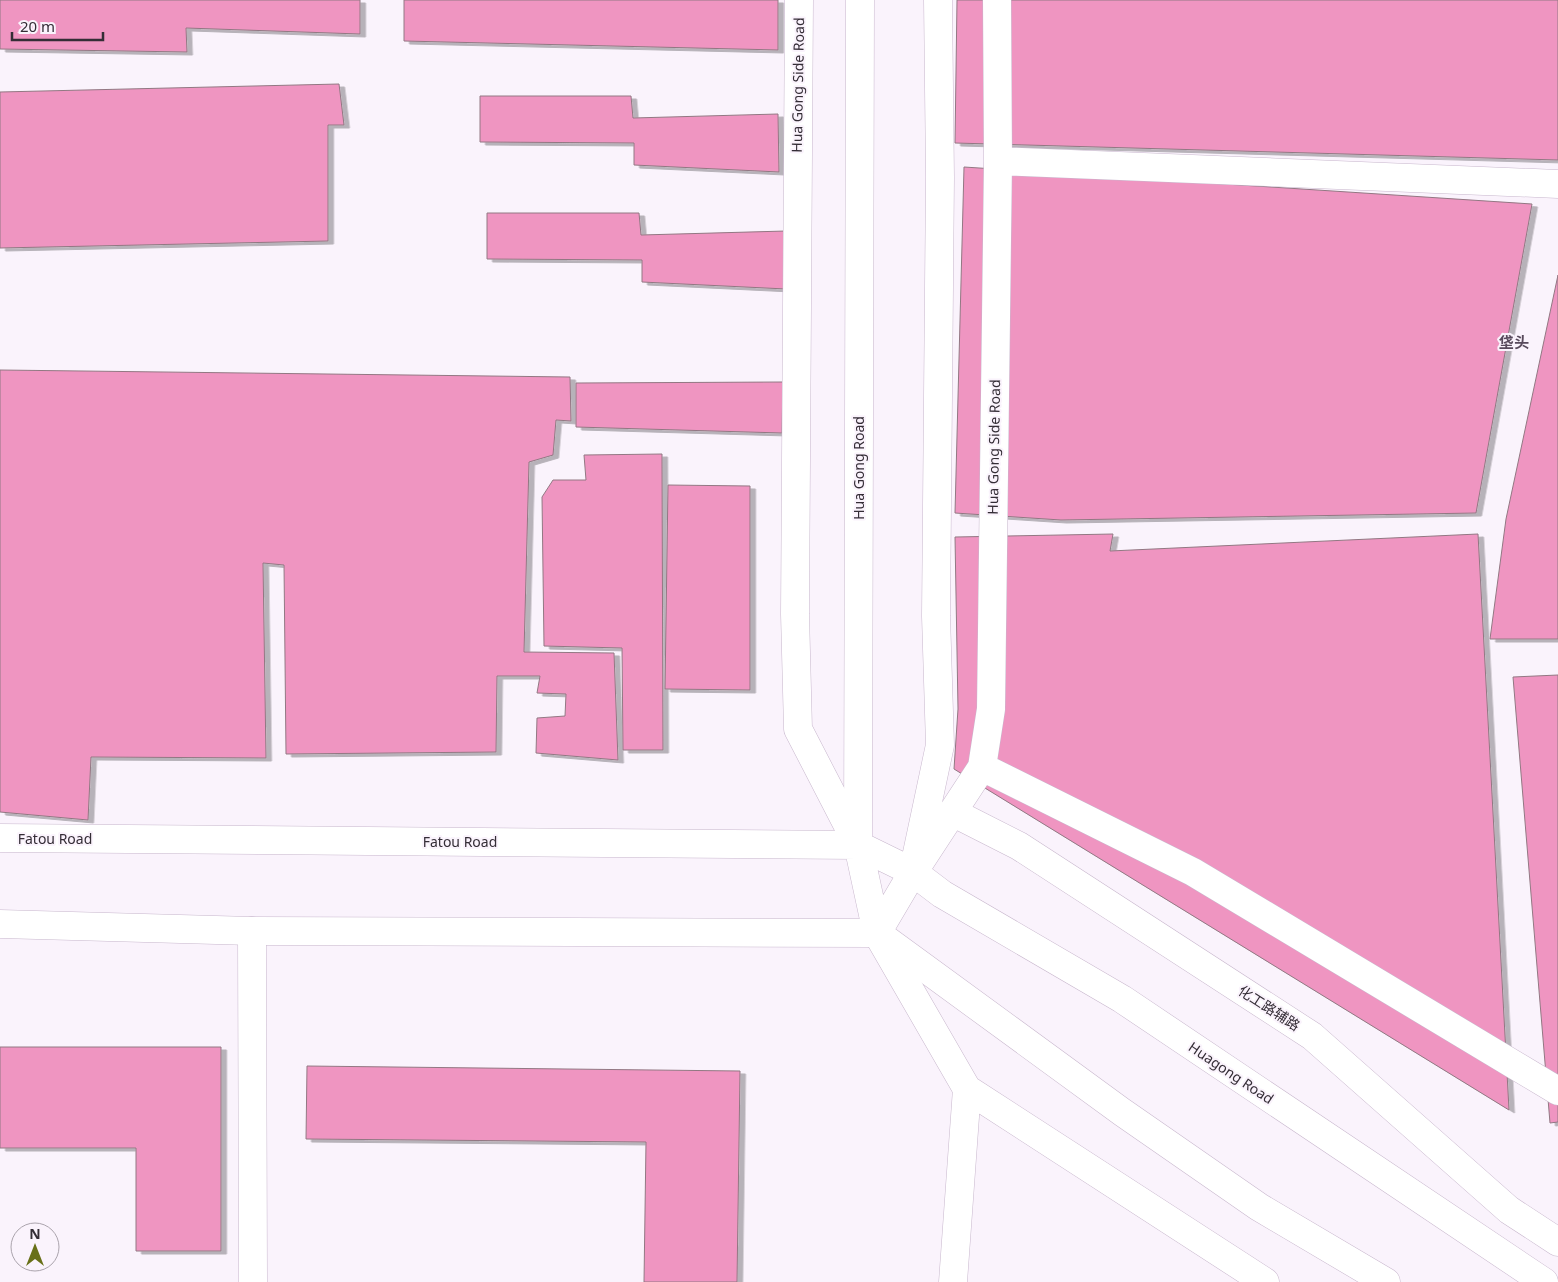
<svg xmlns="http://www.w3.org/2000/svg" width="1558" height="1282" viewBox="0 0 1558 1282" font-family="'Noto Sans','Noto Sans SC',sans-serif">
<defs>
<filter id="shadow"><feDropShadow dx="5.5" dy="3" stdDeviation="0" flood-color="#0004"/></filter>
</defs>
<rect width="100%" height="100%" fill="#faf3fc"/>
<path fill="#ef95c1" stroke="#927883" filter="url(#shadow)" d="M0,0H360V34L186,28L187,52L0,49Z
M404,0H778V50L404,41Z
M957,0H1558V160L955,143Z
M339,84L344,125H328V241L0,248V92Z
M480,96H631L633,118L778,114L779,172L634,165V143L480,142Z
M964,167L1532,204L1476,513L1061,520L955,513Z
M487,213H639L641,235L786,231V289L642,282V260L487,259Z
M1558,275V639H1490L1506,519Z
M0,370L570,377L571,421L556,420L553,455L529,462L524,652L614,653L618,760L536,753L537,718L565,716L566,694L537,693L540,676H497L496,752L286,754L284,565L263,563L266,758L91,757L88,820L0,812Z
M783,382L782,433L576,427V383Z
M662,454L663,750H623L622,648L544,646L542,497L553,480H586L584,455Z
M668,485L750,486V690L665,689Z
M1113,534L1110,551L1478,534L1509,1110L954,769L958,709L955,537Z
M1558,675V1122L1550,1123L1513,677Z
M0,1047H221V1251H136V1148H0Z
M307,1066L740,1071L737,1282H644L646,1142L306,1139Z"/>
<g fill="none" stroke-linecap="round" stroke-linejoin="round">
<g stroke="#c8b7cd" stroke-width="29">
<path id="minor" d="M799,0L795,614L798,729L858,845
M998,161L1558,184
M982,767L1193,872L1558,1091
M952,812L1019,846L1312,1036L1509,1210L1558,1242
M914,871L982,767L991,709L998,161L997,0
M252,931L253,1282
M877,933L967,1089L1265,1282
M953,1282L967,1089"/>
</g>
<g stroke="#c8b7cd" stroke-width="29">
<path id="major" d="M860,0L858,845L877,933L1122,1112L1259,1207L1386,1282
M0,838L858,845L913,872L942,894L1122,999L1544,1282
M0,924L252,931L877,933
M877,933L913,872L940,745L936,616L940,177L938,0"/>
</g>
<use href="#minor" stroke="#fff" stroke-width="28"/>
<use href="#major" stroke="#fff" stroke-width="28"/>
</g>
<g text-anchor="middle" stroke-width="4" stroke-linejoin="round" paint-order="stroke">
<g font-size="14" fill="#342d36" stroke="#faf3fc">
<text transform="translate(798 85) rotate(-89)" y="5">Hua Gong Side Road</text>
<text transform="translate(994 447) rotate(-89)" y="5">Hua Gong Side Road</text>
<text transform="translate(859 468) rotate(-90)" y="5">Hua Gong Road</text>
<text x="55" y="844">Fatou Road</text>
<text x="460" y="847">Fatou Road</text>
<text transform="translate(1269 1008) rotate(33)" y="5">化工路辅路</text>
<text transform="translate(1231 1073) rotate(34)" y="5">Huagong Road</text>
</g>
<g font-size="15" font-weight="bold" fill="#57495b" stroke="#faf3fc">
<text x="1514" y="348">垡头</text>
</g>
</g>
<g transform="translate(35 1247)"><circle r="24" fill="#faf3fc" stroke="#aba4ad"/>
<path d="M0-4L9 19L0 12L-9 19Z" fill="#687018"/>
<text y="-8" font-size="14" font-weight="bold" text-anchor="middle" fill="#342d36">N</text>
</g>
<path d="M12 32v8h91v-8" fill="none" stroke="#342d36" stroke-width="2.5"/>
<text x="20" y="32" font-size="15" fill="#342d36" stroke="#faf3fc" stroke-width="4" paint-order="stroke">20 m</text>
</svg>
